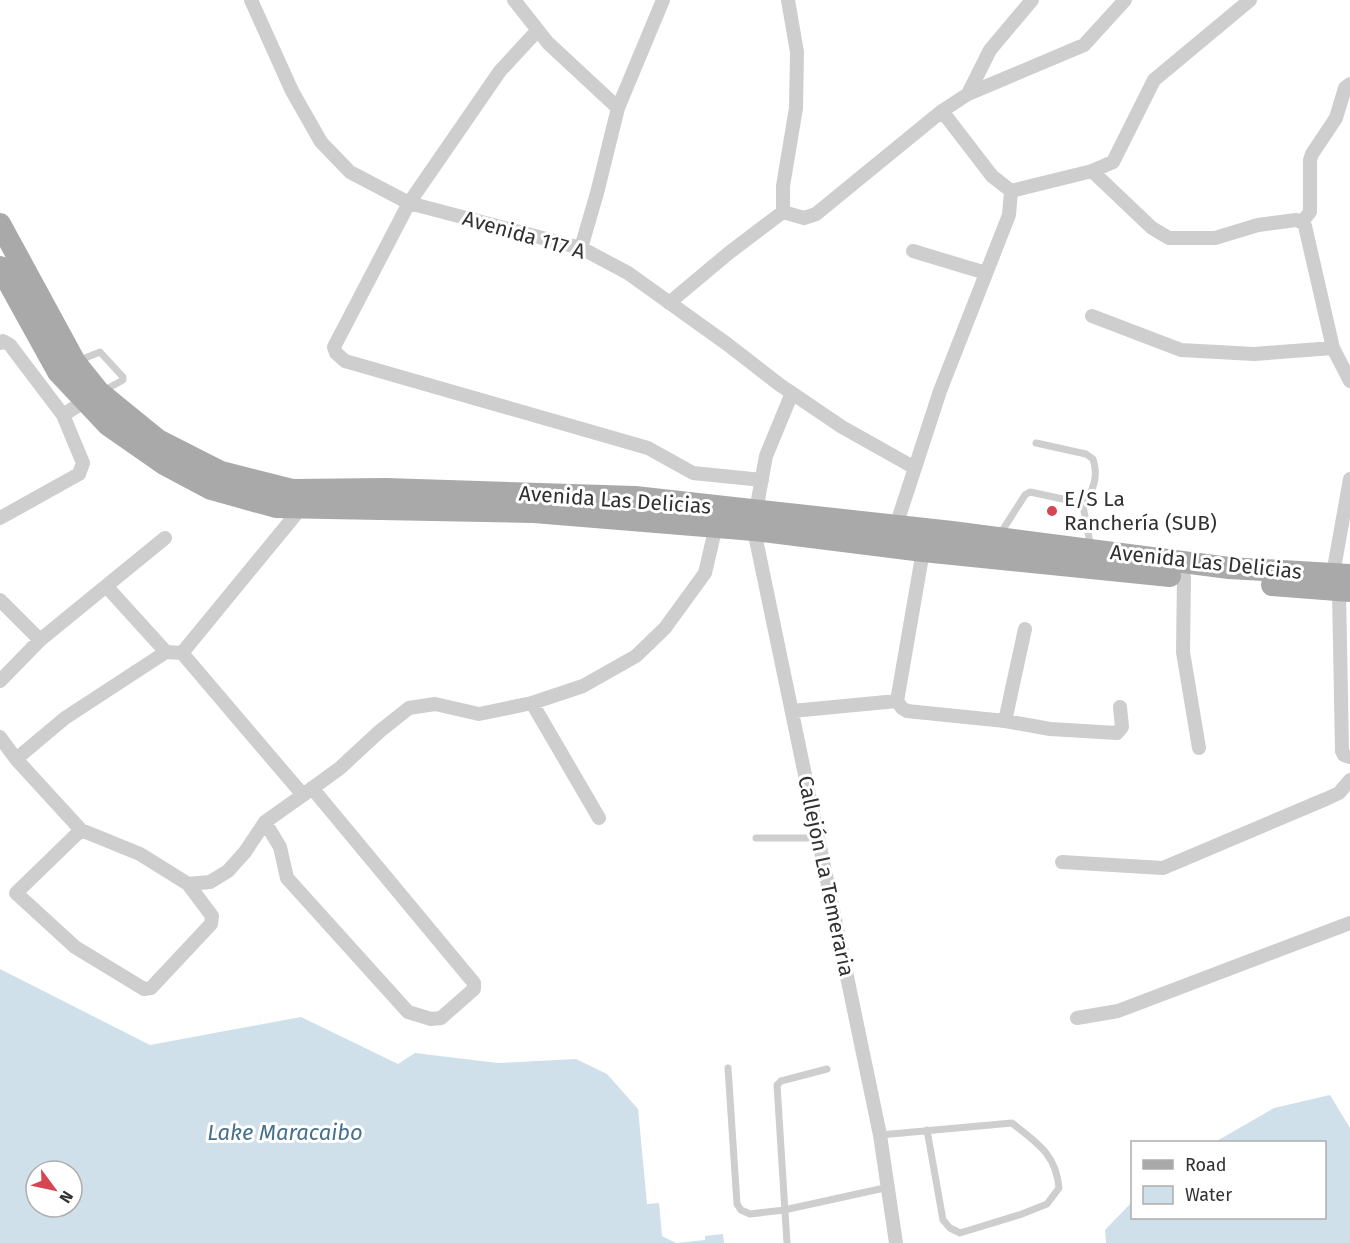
<svg xmlns="http://www.w3.org/2000/svg" width="1350" height="1243" viewBox="0 0 1350 1243" font-family="'Fira Sans',sans-serif">
<rect width="100%" height="100%" fill="#fff"/>
<path fill="#cfe0ea" fill-rule="evenodd" d="M0,969L150,1045L301,1017L398,1064L415,1053L498,1063L576,1059L607,1074L638,1109L647,1204L659,1203L662,1236L676,1243L705,1240V1236L723,1234L724,1243H0ZM36,1171H72V1207H36Z
M1330,1095L1350,1128V1243H1106L1105,1230L1132,1202V1218H1324V1142H1215L1274,1108Z"/>
<g fill="none" stroke-linecap="round" stroke-linejoin="round">
<path stroke="#cecece" stroke-width="7" d="M80,360L100,352L123,377V380L103,391
M1036,443L1086,454L1093,459C1099,477 1093,490 1083,506
M1000,534L1025,495L1030,492L1077,502L1083,506L1091,548
M756,838H818
M728,1068L737,1204L741,1210L750,1214L784,1210L889,1187
M880,1135L1012,1123C1037,1143 1056,1154 1059,1188L1047,1204L1022,1214L960,1233L950,1228L943,1220L927,1130
M787,1243L777,1085L781,1081L827,1069"/>
<path stroke="#cecece" stroke-width="14" d="M251,0L292,91L321,142L350,172L409,203L581,248L628,273L727,344L780,385L842,427L915,468
M514,0L548,43L618,108
M537,31L500,71L409,203L334,347L336,353L345,361L648,448L693,473L762,480
M968,94L1084,45L1125,0
M942,111L992,176L1011,191
M1092,171L1152,228L1169,238H1215L1258,225L1296,220L1302,222L1305,226L1333,348L1350,381
M783,212L804,218L816,214L942,111L968,94L990,50L1032,0
M1302,222L1310,212V160L1312,154L1336,118L1345,88L1350,84
M581,248L597,193L618,108L663,0
M913,251L986,273
M669,303L730,252L783,212V186L796,108L797,52L788,0
M1092,316L1181,350L1254,354L1333,348
M0,343L3,341L10,345L63,415
M792,393L766,456L756,511L754,530L880,1135L896,1243
M301,508L182,653L303,795L340,768L380,731L409,708L435,704L479,714L532,703L583,686L636,656L665,628L705,573L716,526
M0,518L79,474L83,463L63,415L85,401
M896,526L940,391L1009,215L1011,191L1092,171L1113,162L1154,80L1250,0
M923,551L897,701L902,708L907,711L1005,721L1050,729L1117,733L1122,727L1120,707
M1333,574L1350,479
M1184,577L1183,652L1199,748
M107,587L166,652
M1339,591L1342,751L1344,755L1350,757
M0,600L40,640
M0,681L40,640L165,538
M532,703L599,818
M792,711L897,701
M1005,721L1025,629
M0,737L16,759L81,830L140,854L188,884L210,882L228,871L245,852L265,822L303,795
M16,759L65,718L166,652L182,653
M265,822L280,847L287,878L408,1012L431,1019L441,1018L474,989V983L312,788
M81,830L16,893L75,947L144,989L151,988L211,924L212,916L188,884
M1062,862L1163,868L1326,799L1339,793L1350,780
M1077,1018L1118,1011L1350,923"/>
<path stroke="#a9a9a9" stroke-width="22" d="M0,224L75,362L99,392L158,440L221,472L292,490L386,489L635,497L952,532L1229,568L1350,575
M0,267L58,372L108,425L164,464L211,489L276,507L534,512L754,530L923,551L1170,576
M1272,585L1350,591"/>
</g>
<circle fill="#d54552" stroke="#fff" stroke-width="2" cx="1052" cy="511" r="6"/>
<g text-anchor="middle" stroke-width="6" stroke-linejoin="round" paint-order="stroke">
<g font-size="21" fill="#313131" stroke="#fff">
<text transform="translate(524 235) rotate(16)" y="7">Avenida 117 A</text>
<text transform="translate(615 500) rotate(4)" y="7">Avenida Las Delicias</text>
<text transform="translate(1206 562) rotate(6)" y="7">Avenida Las Delicias</text>
<text transform="translate(826 876) rotate(78)" y="7">Callejón La Temeraria</text>
</g>
<g font-size="21" fill="#313131" stroke="#fff" text-anchor="start">
<text x="1064" y="506">E/S La<tspan x="1064" dy="24">Ranchería (SUB)</tspan></text>
</g>
<g font-size="22" font-style="italic" fill="#46718c" stroke="#fff">
<text x="285" y="1140">Lake Maracaibo</text>
</g>
</g>
<rect x="1131" y="1141" width="195" height="78" fill="#ffffff" stroke="#adadad" stroke-width="1.5"/>
<rect x="1143" y="1160" width="30" height="9" fill="#a9a9a9" stroke="#adadad" stroke-width="1.5"/>
<text x="1185" y="1171" font-size="18" fill="#313131">Road</text>
<rect x="1143" y="1186" width="30" height="18" fill="#cfe0ea" stroke="#adadad" stroke-width="1.5"/>
<text x="1185" y="1201" font-size="18" fill="#313131">Water</text>
<g transform="translate(54 1189) rotate(123)"><circle r="28" fill="#ffffff" stroke="#adadad" stroke-width="1.5"/>
<path d="M0-4.5L10 22L0 15L-10 22Z" fill="#d54552"/>
<text y="-9" font-size="16" font-weight="bold" text-anchor="middle" fill="#313131">N</text>
</g>
</svg>
